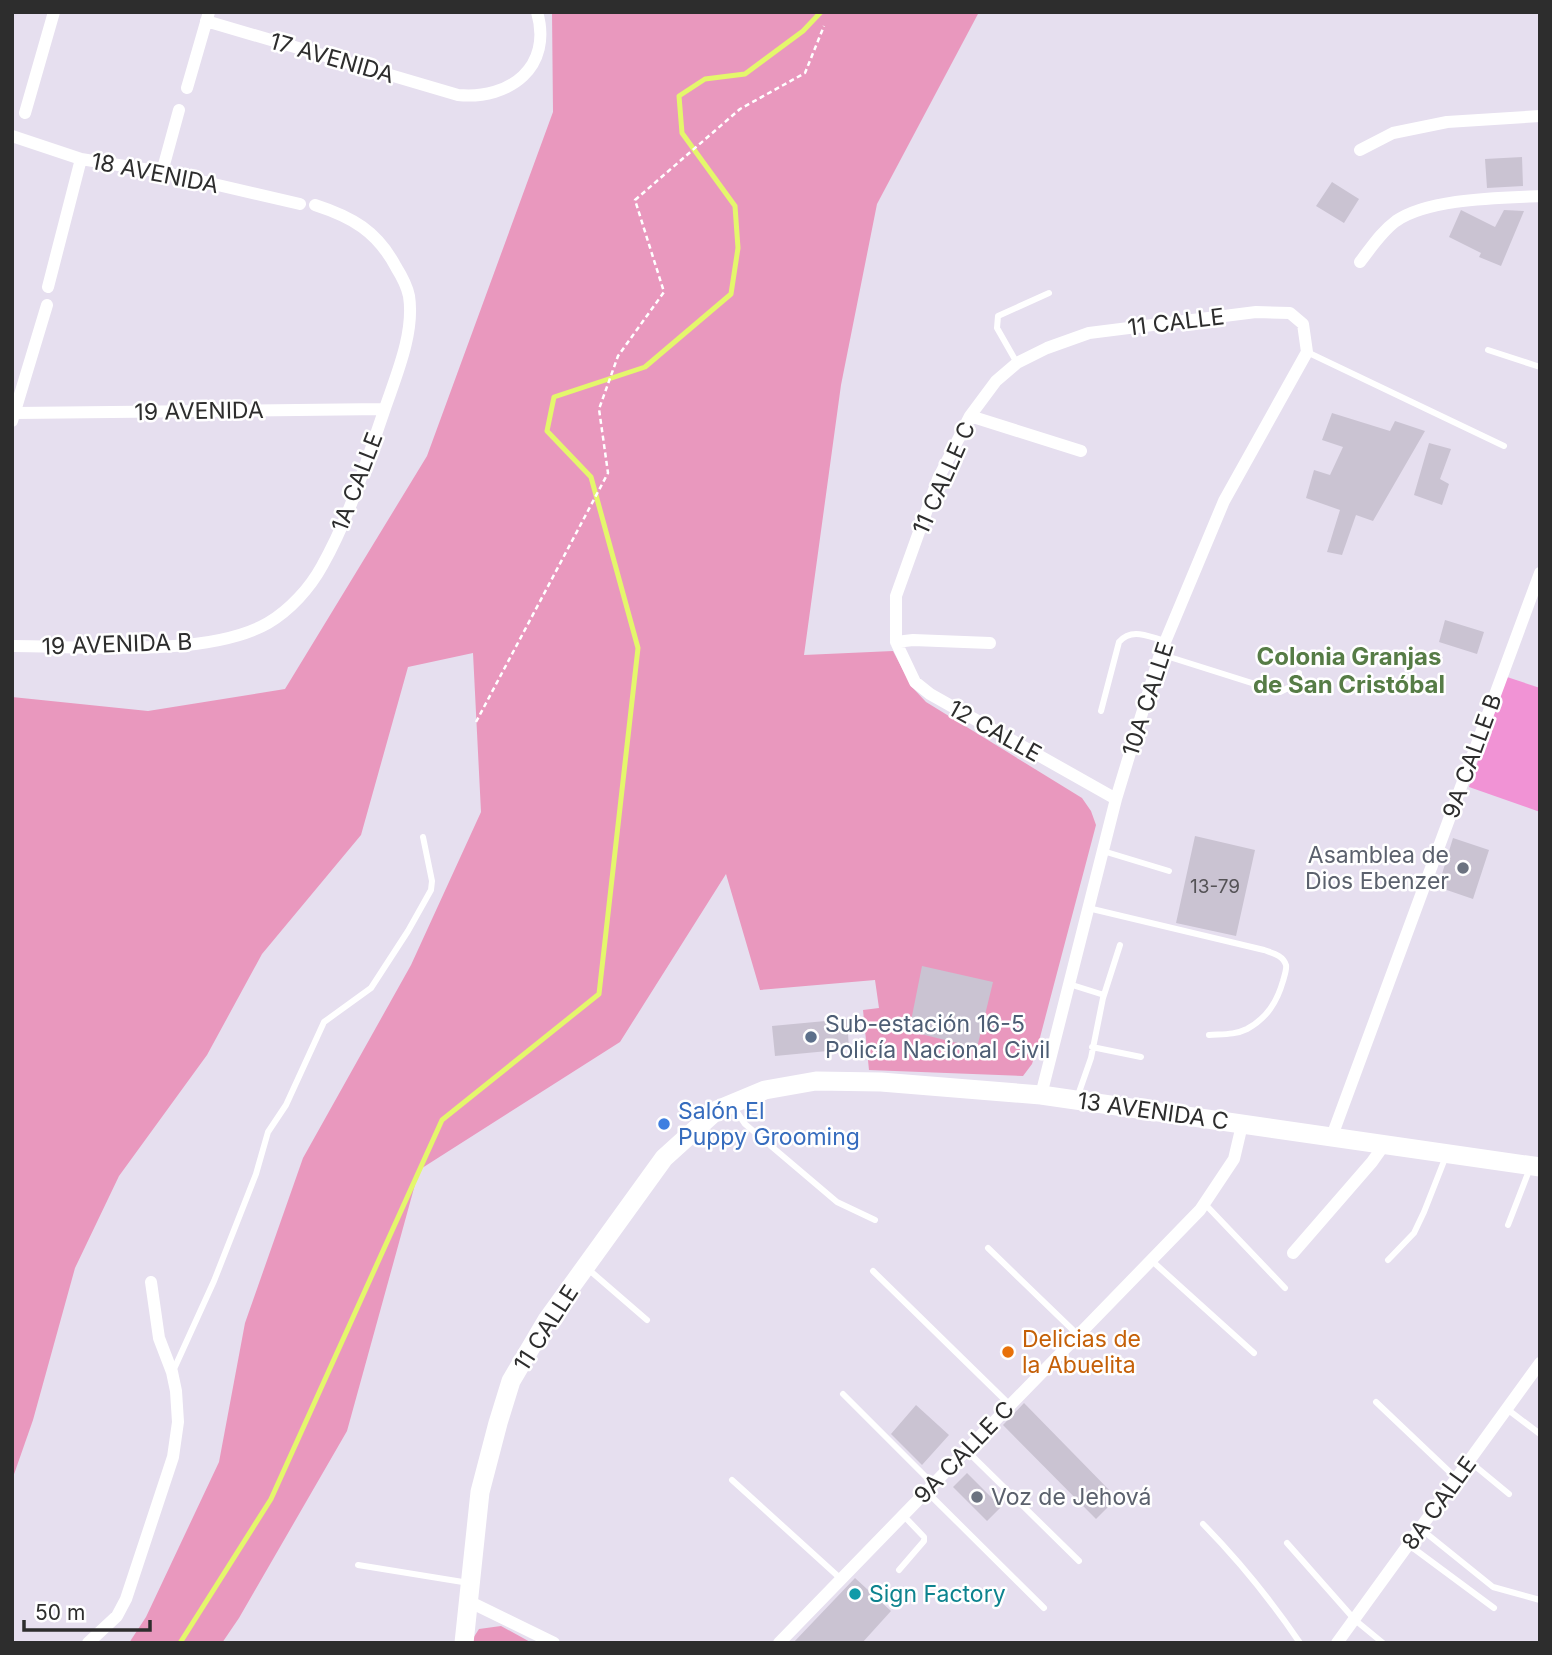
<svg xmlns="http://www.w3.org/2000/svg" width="1552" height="1655" viewBox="0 0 1552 1655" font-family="Inter,sans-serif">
<rect width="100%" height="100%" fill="#e6dfef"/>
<path fill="#e998be" d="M552,12H979L877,204L841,385L804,655L893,651L912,687L926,702L1082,798L1091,811L1096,825L1038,1045L1032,1064L1023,1076L869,1070L863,1010L879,1008L875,980L760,990L726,874L620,1042L419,1170L347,1431L239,1618L222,1643H129L146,1617L219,1462L245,1323L303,1158L411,965L481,812L473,653L408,667L361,835L262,954L207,1055L119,1176L75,1268L33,1420L12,1480V697L148,711L285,689L427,456L553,112Z
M501,1626L532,1643H470L479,1629Z"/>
<path fill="#f193d5" d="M1507,677L1540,688V812L1469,787Z"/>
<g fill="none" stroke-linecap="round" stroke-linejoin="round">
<path stroke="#e4f76c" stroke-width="5" d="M180,1643L271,1499L442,1120L599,994L638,648L591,477L547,431L554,397L645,367L731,294L738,248L735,206L682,133L679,96L705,79L745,74L803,31L821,12"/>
</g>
<path fill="#cac3d2" d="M1522,157L1523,186L1487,188L1485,159Z
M1332,182L1359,199L1344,223L1316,206Z
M1461,210L1495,227L1504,210L1524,211L1501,266L1479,257L1481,253L1449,237Z
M1332,413L1390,431L1395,421L1425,431L1373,521L1356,515L1342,555L1327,552L1340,510L1306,498L1314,470L1330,475L1343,447L1322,440Z
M1429,443L1451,449L1440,479L1449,484L1442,505L1414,495Z
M1445,620L1484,632L1477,654L1439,642Z
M1195,836L1255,850L1236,936L1176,923Z
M1453,838L1489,850L1473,899L1438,887Z
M922,966L993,982L977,1048L909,1031Z
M847,1019L849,1049L775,1056L772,1026Z
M1024,1403L1117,1498L1096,1519L1003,1425Z
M916,1405L949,1435L922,1465L891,1434Z
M967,1473L1001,1507L987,1521L953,1487Z
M855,1578L891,1611L862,1643H793Z"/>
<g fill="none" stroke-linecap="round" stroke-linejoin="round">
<path stroke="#fff" stroke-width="2.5" stroke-dasharray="5 3.5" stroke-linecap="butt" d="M476,722L608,473L599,409L618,356L664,292L635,200L740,109L805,73L824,26"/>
<path stroke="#fff" stroke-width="6" d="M1488,350L1540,367
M1307,352L1504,446
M1017,363L997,328L998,316L1049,293
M1160,654L1280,692L1290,687L1299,673
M1101,711L1119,642C1132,627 1149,637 1166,641
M1103,851L1169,871
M1088,908L1264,950C1272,953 1283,955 1286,965C1287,969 1284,977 1283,981C1277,1002 1267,1018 1247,1029C1235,1035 1222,1034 1209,1035
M1069,984L1104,995
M1092,1047L1141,1057
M1077,1098L1091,1058L1103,998L1120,945
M732,1105L745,1124L837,1202L875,1220
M1204,1203L1285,1288
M1508,1225L1530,1168
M988,1248L1078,1335
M1151,1260L1254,1353
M1388,1260L1414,1233L1424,1212L1446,1156
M588,1269L647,1320
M873,1271L1010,1405
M174,1369L214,1281L256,1174L268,1132L286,1105L324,1022L371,988L408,931L431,890L432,881L423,837
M843,1394L933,1484
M1376,1402L1456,1478
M1507,1409L1540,1434
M966,1450L1079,1561
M1469,1461L1509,1494
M732,1480L841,1579
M926,1491L1044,1608
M1203,1524C1239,1561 1271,1600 1300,1643
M1421,1529L1493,1587L1540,1600
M1287,1543L1355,1620L1383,1643
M1409,1545L1494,1608
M358,1565L469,1583
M899,1570L924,1541V1537L903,1515"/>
<path stroke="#fff" stroke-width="12" d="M206,21L458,95C510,100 553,67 537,12
M187,88L209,12
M25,113L54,12
M12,136L81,159L162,172L300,204
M1360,150L1393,133L1447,122L1540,116
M162,172L179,110
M1360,262C1371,248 1381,232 1396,221C1429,198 1500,198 1540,196
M48,287L81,159
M15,413L384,409
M970,416L1081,451
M12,421L47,305
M896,642L913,640L990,643
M12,646C83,646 207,658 268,623C290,610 310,588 322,566C349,518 365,466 383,414C395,378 415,334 409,296C407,286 401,275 396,267C377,231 352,217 315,205
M1041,1095L1116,799L1160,654L1224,501L1307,352L1303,324L1290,313L1256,312L1089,333L1047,348L1017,363L996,381L970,416L938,479L896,596V642L915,682L930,694L1116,799
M1332,1136L1540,573
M1293,1253L1372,1162L1384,1145
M468,1601L554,1643
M88,1643L117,1616L126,1599L173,1457L178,1422L176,1391L172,1372L159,1338L151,1282
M779,1643L1200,1210L1234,1159L1242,1125
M1337,1643L1540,1363"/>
<path stroke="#fff" stroke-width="19" d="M464,1643L480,1492L498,1423L511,1381L547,1320L664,1158L717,1110L765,1090L816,1081L881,1082L1041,1095L1540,1167"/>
</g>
<g fill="#6b7280" stroke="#fff" stroke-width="2.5">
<circle cx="1463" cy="868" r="7"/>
<circle cx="977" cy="1497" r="7"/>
</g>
<circle fill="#5c6f8a" stroke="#fff" stroke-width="2.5" cx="811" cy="1037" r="7"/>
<circle fill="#3f7fe0" stroke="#fff" stroke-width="2.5" cx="664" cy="1124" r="7"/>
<circle fill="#e8710a" stroke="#fff" stroke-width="2.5" cx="1008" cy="1352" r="7"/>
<circle fill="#0f9aa8" stroke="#fff" stroke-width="2.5" cx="855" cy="1594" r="7"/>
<g text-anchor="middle" stroke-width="5" stroke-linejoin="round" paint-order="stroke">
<g font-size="19" fill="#545256">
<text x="1215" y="893">13-79</text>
</g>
<g font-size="23" fill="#2d2d2d" stroke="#fff">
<text transform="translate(332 58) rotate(16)" y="8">17 AVENIDA</text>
<text transform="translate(155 173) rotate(11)" y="8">18 AVENIDA</text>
<text transform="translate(1176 322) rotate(-7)" y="8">11 CALLE</text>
<text transform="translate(199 411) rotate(-1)" y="8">19 AVENIDA</text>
<text transform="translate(944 478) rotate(-66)" y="8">11 CALLE C</text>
<text transform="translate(357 482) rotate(-69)" y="8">1A CALLE</text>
<text transform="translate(117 644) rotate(-2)" y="8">19 AVENIDA B</text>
<text transform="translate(1148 699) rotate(-72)" y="8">10A CALLE</text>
<text transform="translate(995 731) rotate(29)" y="8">12 CALLE</text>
<text transform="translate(1472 756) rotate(-70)" y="8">9A CALLE B</text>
<text transform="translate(1153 1111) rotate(8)" y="8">13 AVENIDA C</text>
<text transform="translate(546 1328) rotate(-57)" y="8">11 CALLE</text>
<text transform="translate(964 1452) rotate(-46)" y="8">9A CALLE C</text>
<text transform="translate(1439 1503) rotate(-54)" y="8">8A CALLE</text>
</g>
<g font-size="23" fill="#5b616d" stroke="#fff" text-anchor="end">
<text x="1449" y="863">Asamblea de<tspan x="1449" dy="26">Dios Ebenzer</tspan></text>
<text x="991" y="1505" text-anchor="start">Voz de Jehová</text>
</g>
<g font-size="23" fill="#4e5e75" stroke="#fff" text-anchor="start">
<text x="825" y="1032">Sub-estación 16-5<tspan x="825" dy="26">Policía Nacional Civil</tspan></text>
</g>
<g font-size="23" fill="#366cbe" stroke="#fff" text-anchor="start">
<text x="678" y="1119">Salón El<tspan x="678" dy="26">Puppy Grooming</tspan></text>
</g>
<g font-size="23" fill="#c56008" stroke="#fff" text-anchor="start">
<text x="1022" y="1347">Delicias de<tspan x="1022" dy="26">la Abuelita</tspan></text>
</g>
<g font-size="23" fill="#0d838f" stroke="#fff" text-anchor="start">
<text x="869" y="1602">Sign Factory</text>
</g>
<g font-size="24" font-weight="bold" fill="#567c46" stroke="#fff">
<text x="1349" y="665">Colonia Granjas<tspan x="1349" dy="28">de San Cristóbal</tspan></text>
</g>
</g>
<rect width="1552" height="1655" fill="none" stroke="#2d2d2d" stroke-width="28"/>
<path d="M24 1620v10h126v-10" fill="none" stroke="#2d2d2d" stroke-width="3.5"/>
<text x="35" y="1620" font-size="21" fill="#2d2d2d" stroke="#ffffff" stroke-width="5" paint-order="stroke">50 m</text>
</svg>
